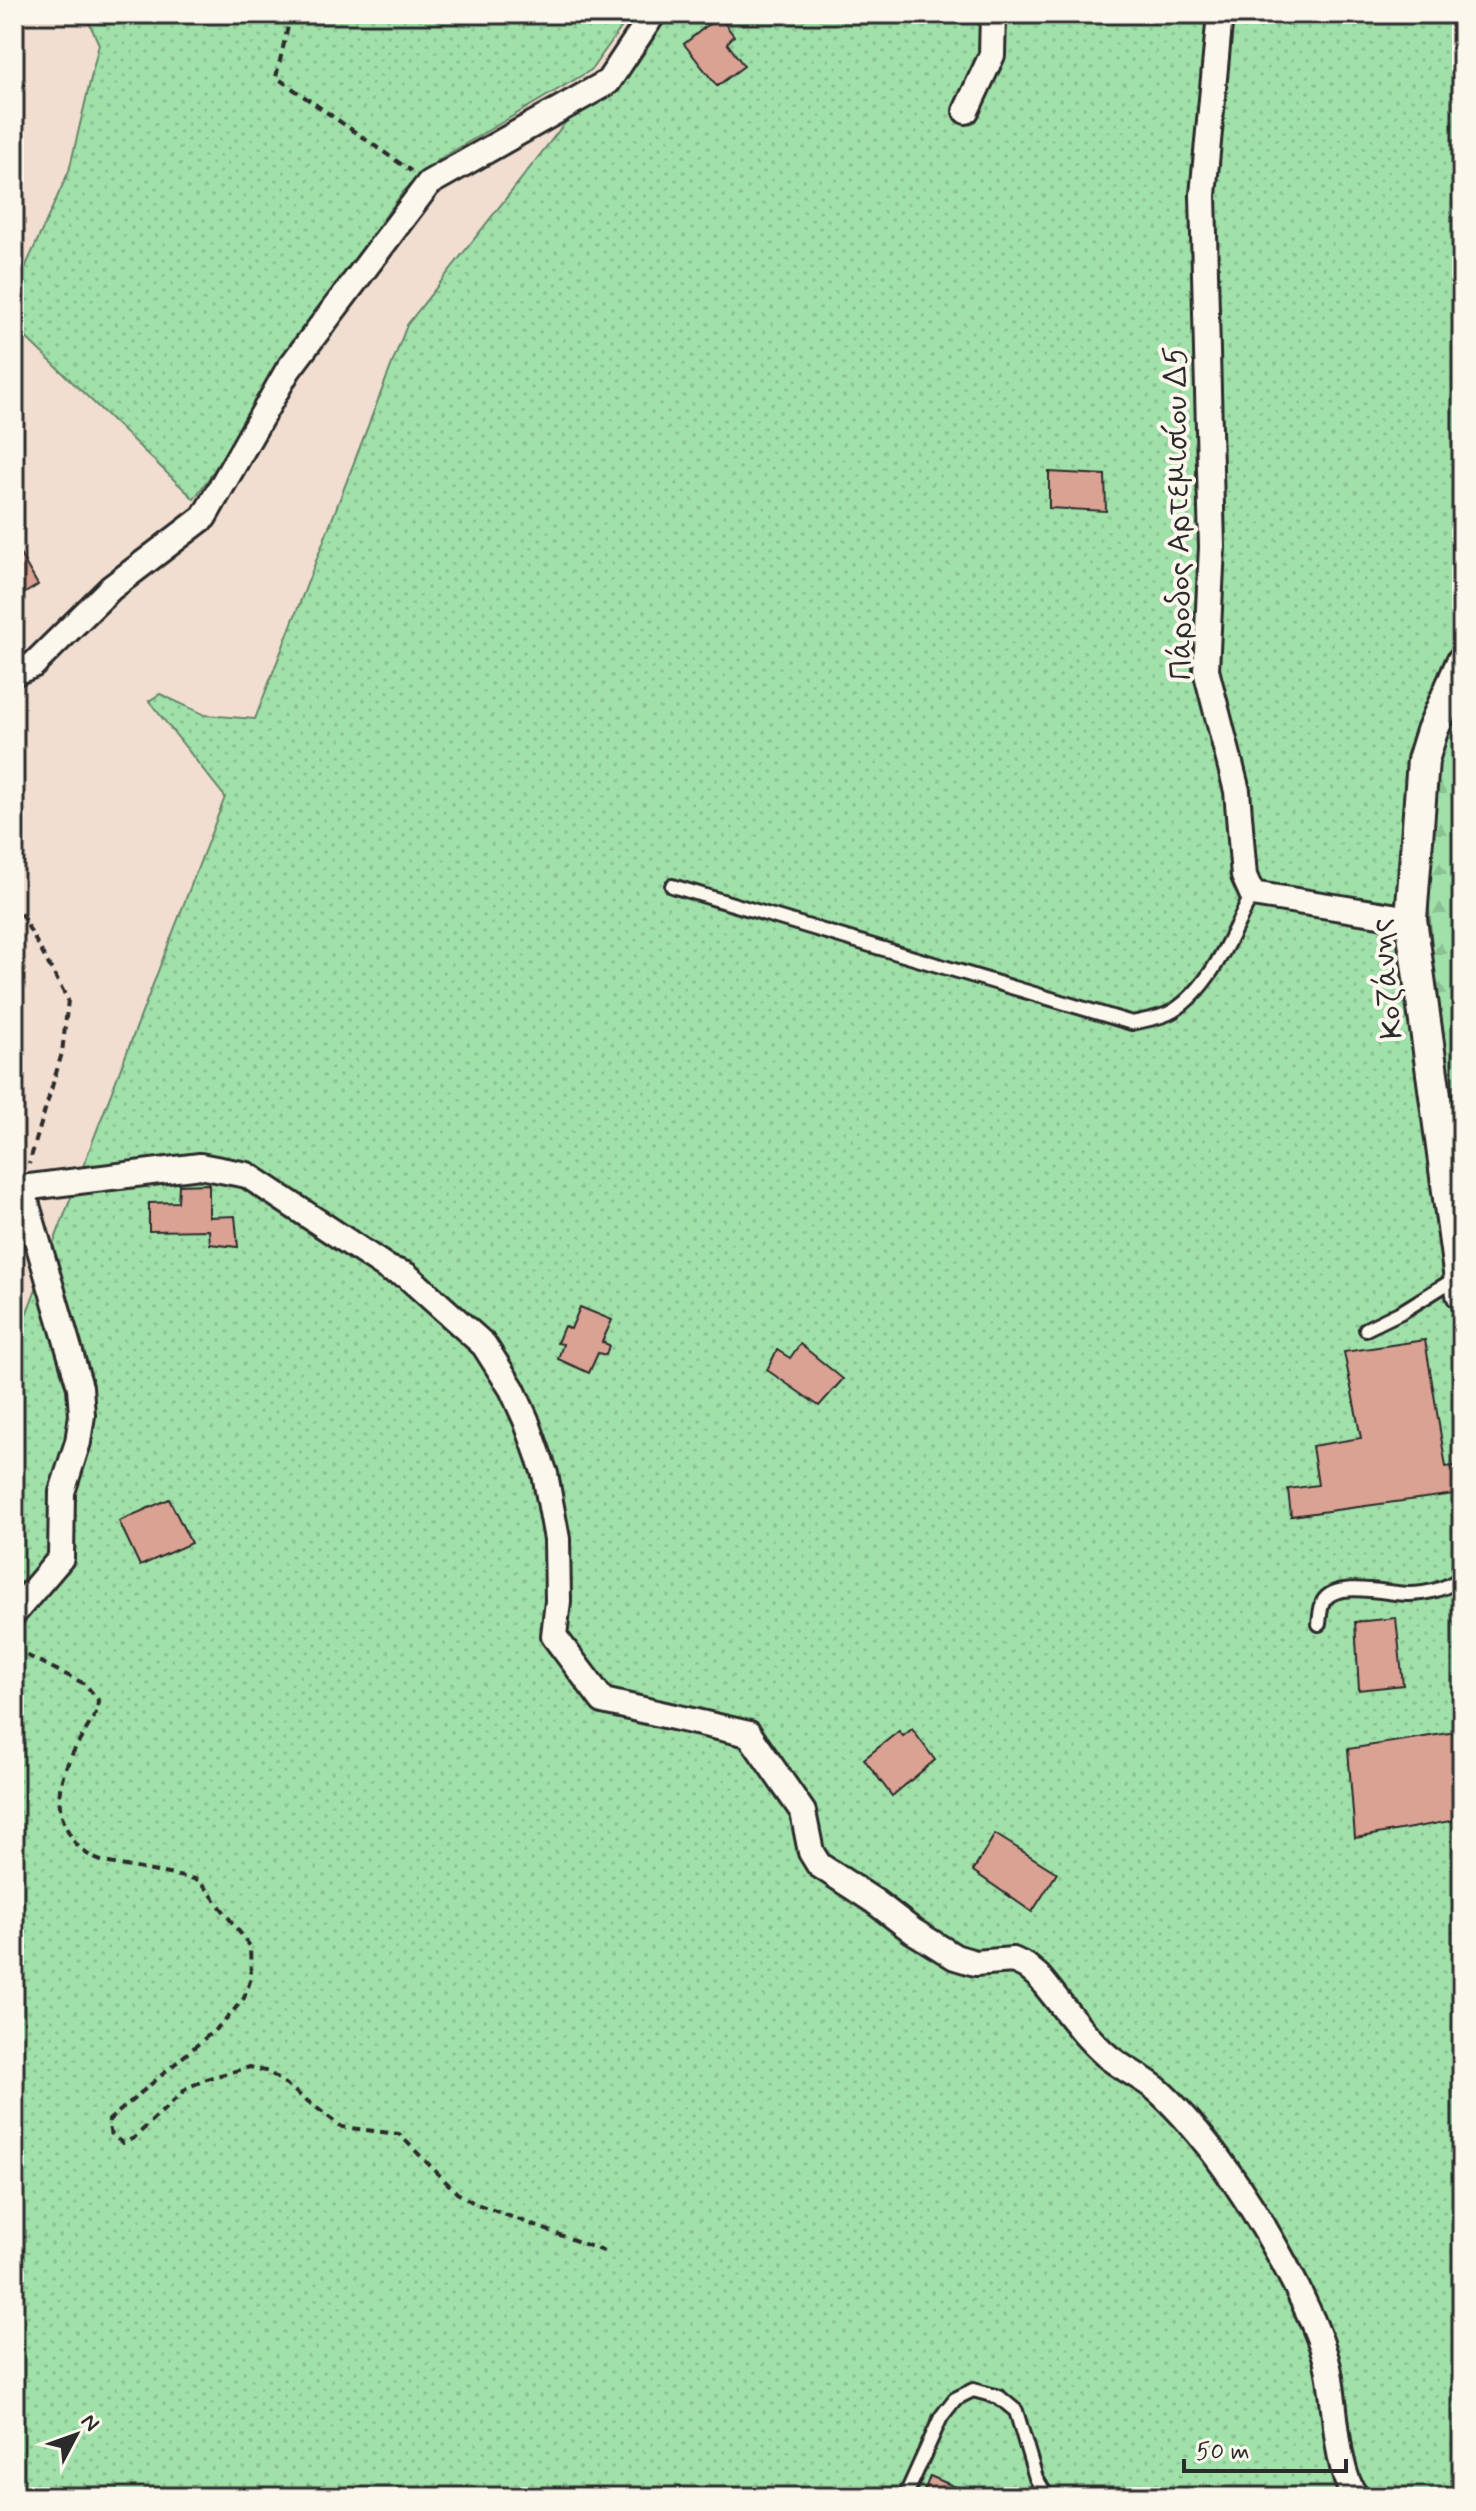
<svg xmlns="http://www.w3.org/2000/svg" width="1476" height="2511" viewBox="0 0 1476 2511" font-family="Mynerve,sans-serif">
<defs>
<pattern id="grass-dots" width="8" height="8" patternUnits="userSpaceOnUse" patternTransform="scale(2)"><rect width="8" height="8" fill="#a0e0a9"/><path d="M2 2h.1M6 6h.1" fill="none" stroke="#8ac092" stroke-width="1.8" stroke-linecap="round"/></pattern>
<pattern id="forest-firs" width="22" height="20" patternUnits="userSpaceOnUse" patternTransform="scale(2)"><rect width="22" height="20" fill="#a0e0a9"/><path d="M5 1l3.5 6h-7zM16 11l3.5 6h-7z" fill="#8ac092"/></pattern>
</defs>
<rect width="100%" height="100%" fill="#f1ded1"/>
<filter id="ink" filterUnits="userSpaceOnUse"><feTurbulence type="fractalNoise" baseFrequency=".0125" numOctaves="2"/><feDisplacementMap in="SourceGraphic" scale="16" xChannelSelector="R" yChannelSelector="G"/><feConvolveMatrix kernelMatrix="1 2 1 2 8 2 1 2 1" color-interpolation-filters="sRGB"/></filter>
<g filter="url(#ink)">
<path fill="url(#grass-dots)" stroke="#66866a" stroke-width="2" d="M85,14H631L591,70L438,160L403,192L290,349L263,389L228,451L194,499L14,326V292L69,171L99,44Z
M650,14H1462V2497H14V1346L225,797L149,701L160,694L205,715L255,719L407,325Z"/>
<path fill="url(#forest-firs)" stroke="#66866a" stroke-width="2" d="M1462,699V1209L1437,1009L1426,872L1436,767Z"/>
<path fill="#daa293" stroke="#2b2b2b" stroke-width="2" d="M719,16L734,36L727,43L744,66L717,86L684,44Z
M1049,472L1105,475L1106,511L1049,508Z
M14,544L38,585L14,600Z
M209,1184V1217L235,1216L238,1247L210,1244L209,1230L149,1231V1203L178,1202L179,1185Z
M580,1307L612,1320L602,1342L609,1345L606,1355L598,1353L589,1373L558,1359L563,1344L557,1343L564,1326L571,1329Z
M1425,1340L1446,1467L1462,1465V1493L1291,1516L1288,1489L1318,1485L1312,1446L1361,1438L1344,1352Z
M800,1344L843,1379L819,1406L767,1370L777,1350L790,1358Z
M169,1499L191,1543L140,1566L119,1521Z
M1396,1618L1403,1685L1359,1690L1355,1622Z
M912,1729L935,1760L892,1796L864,1759L899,1731L903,1736Z
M1462,1731V1819L1355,1838L1348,1749Z
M995,1834L1057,1873L1032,1912L973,1871Z
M930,2476L979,2497H922Z"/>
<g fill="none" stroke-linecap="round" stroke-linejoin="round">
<g stroke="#2b2b2b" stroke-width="18">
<path id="service" d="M672,886L1132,1023C1144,1020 1162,1018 1173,1011C1212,986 1232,934 1252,894
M1366,1329L1403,1311L1448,1283L1458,1280
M1319,1624C1320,1617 1320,1606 1324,1600C1339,1580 1388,1594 1409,1594C1428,1594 1448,1588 1462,1577
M905,2497L941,2417L955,2399L973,2390L999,2397L1016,2411L1036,2478L1047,2497"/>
</g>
<g stroke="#2b2b2b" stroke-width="30">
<path id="minor" d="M1220,14L1203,195L1212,547L1206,670L1237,791L1244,876L1252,894L1411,919
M966,111L992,55L993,14
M14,673L33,665L111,588L204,517L288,370L429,183L608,82L653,14
M14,1613L61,1558L62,1492L78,1442L82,1415L80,1387L22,1188L200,1166L247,1175L389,1269L406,1275L484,1345L512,1389L526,1420L545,1474L557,1539L558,1601L554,1636L603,1701L749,1734L803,1812L811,1852L819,1865L874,1901L913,1931L955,1957L975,1963L1013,1960L1026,1966L1038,1976C1060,2002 1080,2032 1106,2055C1123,2070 1144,2077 1161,2093C1214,2143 1264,2222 1297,2288C1309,2313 1322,2340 1328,2367C1336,2402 1335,2470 1356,2497"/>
</g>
<g stroke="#2b2b2b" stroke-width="36">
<path id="tertiary" d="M1462,662L1432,731L1423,760L1411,919L1462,1294"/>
</g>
<path stroke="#2b2b2b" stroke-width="4" stroke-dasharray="8 6" stroke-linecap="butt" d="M291,14L276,77L411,171
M14,901L68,1000L62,1053L29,1164
M14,1649L85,1684L98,1700L97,1711C76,1750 44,1785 68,1831C76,1847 86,1856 104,1862L200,1880L250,1946L251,1978L244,1998L224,2022L109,2120C108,2133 112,2136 123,2143L134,2138L187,2088L209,2078L250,2067L269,2072L342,2127L399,2134L457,2193L474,2203L606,2252"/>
<use href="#service" stroke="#fbf7ec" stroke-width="12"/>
<use href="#minor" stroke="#fbf7ec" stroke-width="24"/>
<use href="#tertiary" stroke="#fbf7ec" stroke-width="30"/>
</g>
</g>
<g text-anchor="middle" stroke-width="8" stroke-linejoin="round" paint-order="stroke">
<g font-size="32" fill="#2b2b2b" stroke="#fbf7ec">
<text transform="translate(1177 513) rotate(-91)" y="11">Πάροδος Αρτεμισίου Δ5</text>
<text transform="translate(1385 979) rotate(-96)" y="11">Κοζάνης</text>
</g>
</g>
<rect width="1476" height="2511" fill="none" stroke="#fbf7ec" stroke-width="48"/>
<rect x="24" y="24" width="1428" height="2463" fill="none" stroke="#2b2b2b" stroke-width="3" filter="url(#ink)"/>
<g transform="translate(76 2435) rotate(49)" stroke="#fbf7ec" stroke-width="6" paint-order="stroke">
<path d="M0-6L14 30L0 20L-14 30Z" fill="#2b2b2b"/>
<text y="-12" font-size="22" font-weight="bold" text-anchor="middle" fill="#2b2b2b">N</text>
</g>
<path d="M1184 2459v12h162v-12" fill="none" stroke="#2b2b2b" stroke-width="4"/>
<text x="1196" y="2459" font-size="24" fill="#2b2b2b" stroke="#fbf7ec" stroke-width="6" paint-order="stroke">50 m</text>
</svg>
